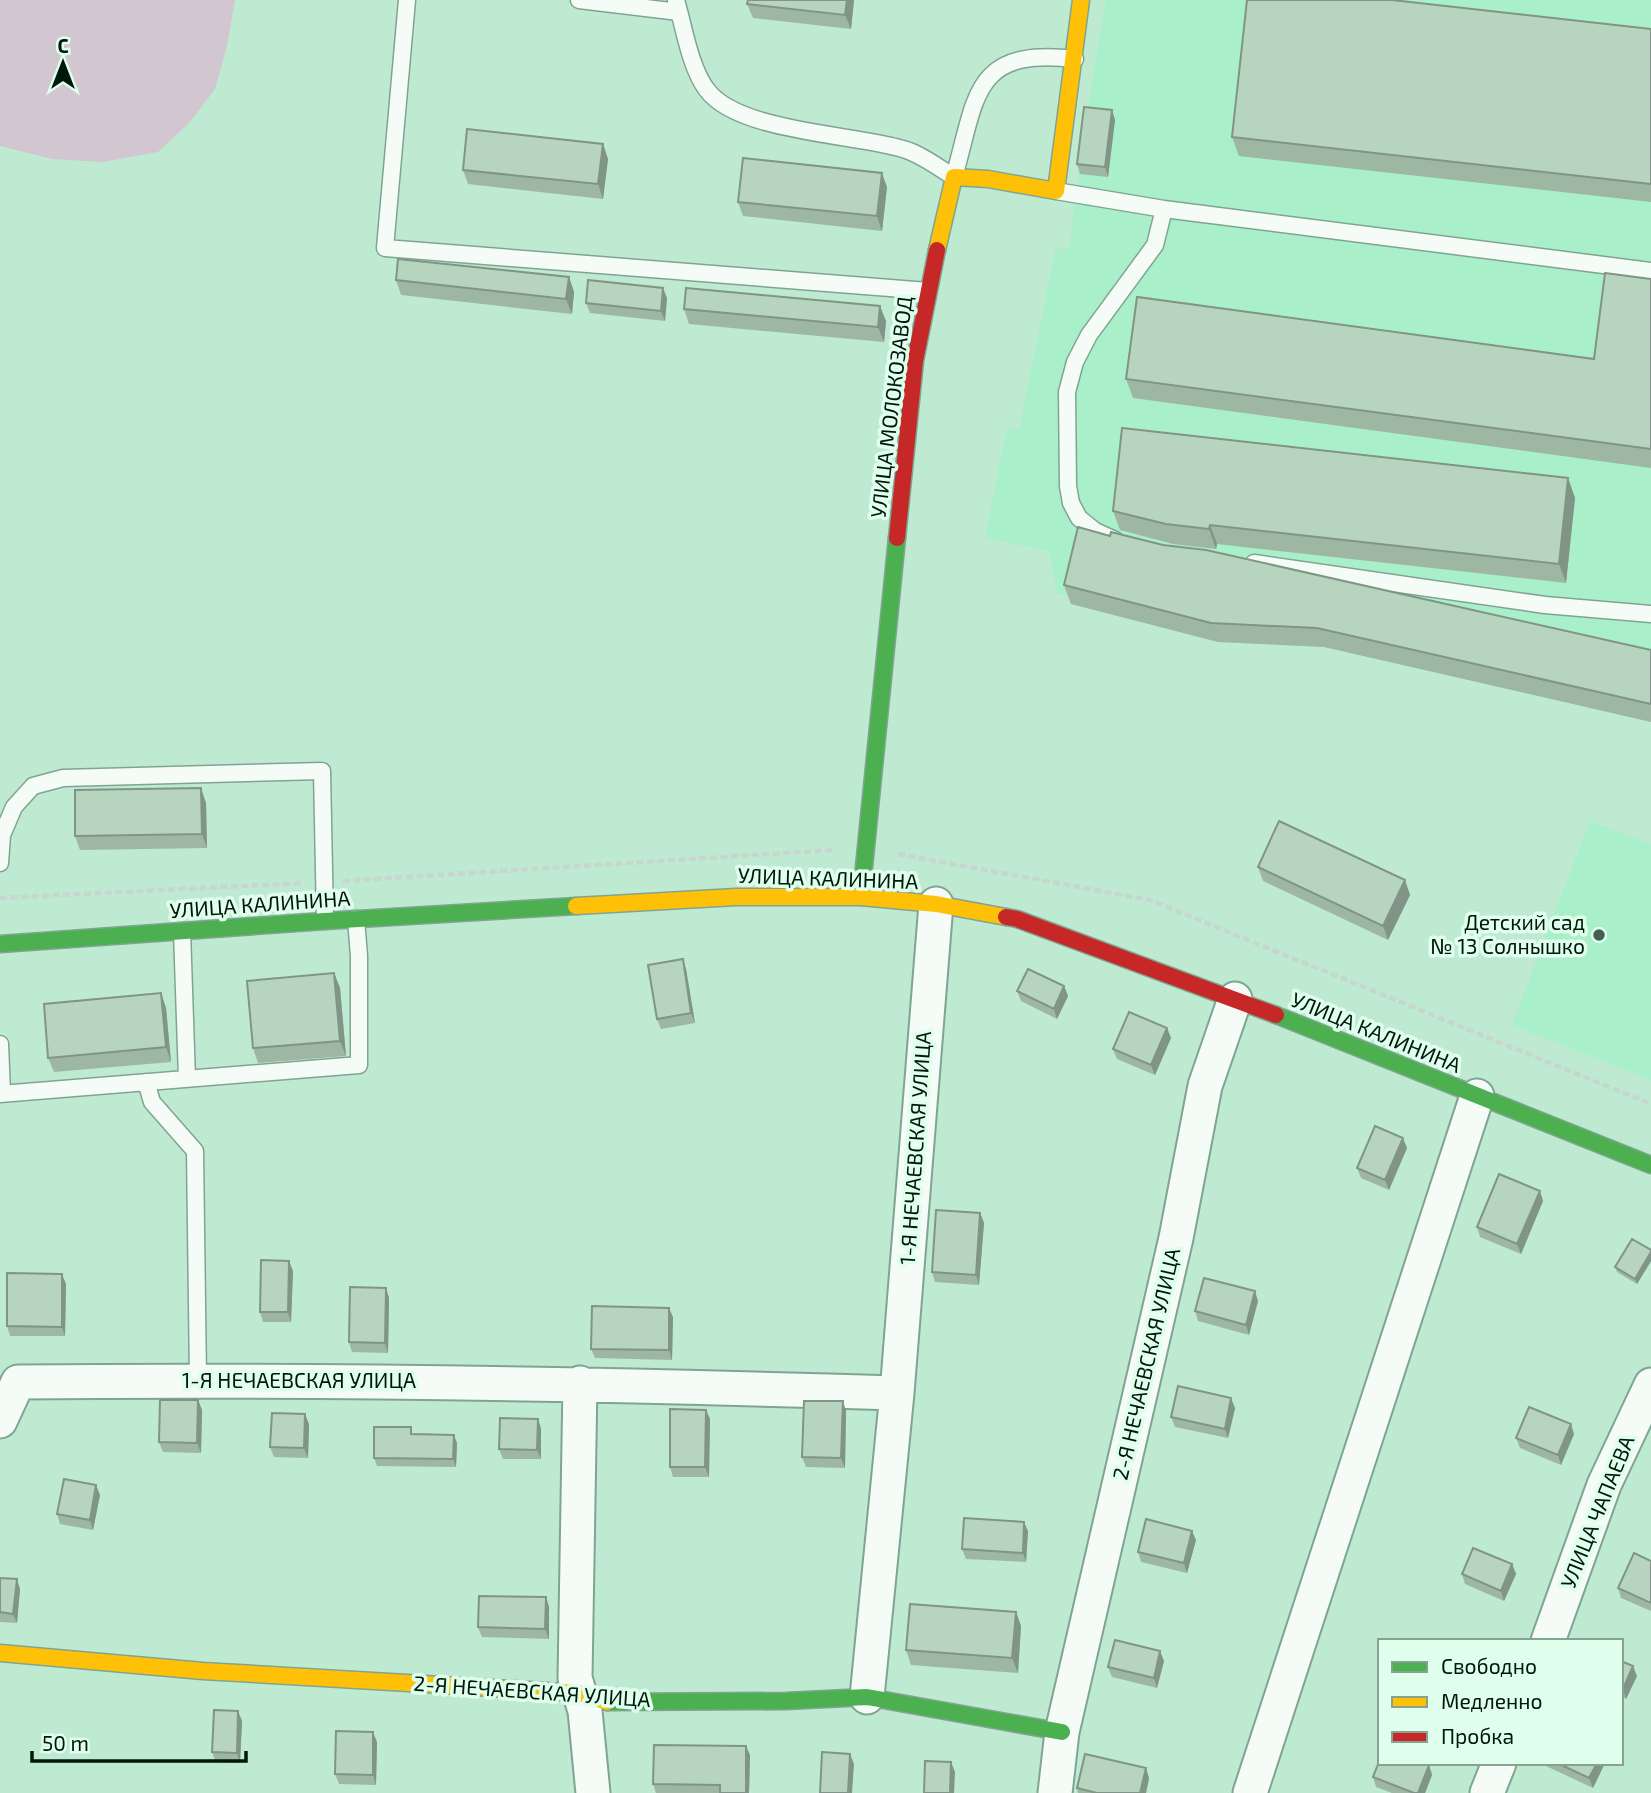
<svg xmlns="http://www.w3.org/2000/svg" width="1651" height="1793" viewBox="0 0 1651 1793" font-family="'Exo 2',sans-serif">
<rect width="100%" height="100%" fill="#beead2"/>
<path fill="#a9efc9" d="M1106,0H1651V722L1324,647L1218,642L1071,604L1072,597L1057,593L1049,551L985,538L1007,428L1019,430L1056,247L1069,249L1086,117Z
M1590,821L1651,844V1080L1512,1025Z"/>
<path fill="#d2c7d0" d="M0,0H235L227,46L215,89L190,122L158,152L102,162L52,159L0,146Z"/>
<g fill="none" stroke-linecap="round" stroke-linejoin="round">
<g stroke="#80a492" stroke-width="19">
<path id="lane" d="M407,0L385,248L928,291
M579,0L679,12
M676,0C684,27 690,68 707,90C738,132 854,134 903,149C921,154 939,168 954,177C977,97 972,47 1075,59
M1056,191L1164,209L1651,271
M1115,540L1095,531L1079,518L1071,503L1068,486L1067,392L1075,362L1089,335L1155,245L1164,209
M1254,563L1545,605L1651,614
M0,863L2,835L14,807L33,786L63,778L322,771L325,921
M182,931L187,1079
M0,1044L2,1093
M146,1082L152,1102L195,1151L198,1380
M0,1094L359,1065V956L356,919"/>
</g>
<g stroke="#80a492" stroke-width="37">
<path id="street" d="M580,1383L575,1678L585,1711L593,1793
M0,1421L18,1382C311,1379 604,1384 897,1393
M1548,1641L1604,1485L1651,1385
M867,1697L897,1393L936,904
M1055,1793L1062,1732L1176,1238L1205,1086L1235,999
M1250,1793L1477,1096
M1487,1793L1499,1763"/>
</g>
<g stroke="#80a492" stroke-width="19">
<path id="fast" d="M861,897L897,538
M0,944L325,921L576,906
M1276,1015L1651,1165
M607,1702L786,1701L867,1697L1062,1732"/>
</g>
<g stroke="#80a492" stroke-width="19">
<path id="slow" d="M937,250L954,177L988,179L1056,191L1081,0
M576,906L736,897H861L936,904L1006,917
M0,1653L203,1671L579,1693L607,1702"/>
</g>
<g stroke="#80a492" stroke-width="19">
<path id="jam" d="M897,538L915,361L937,250
M1006,917L1017,919L1276,1015"/>
</g>
<path stroke="#c7d6ce" stroke-width="4.5" stroke-dasharray="7 3.5" stroke-linecap="butt" d="M898,854L1150,900L1651,1104
M343,881L834,850
M0,898L303,883"/>
<use href="#lane" stroke="#f5fcf8" stroke-width="16"/>
<use href="#street" stroke="#f5fcf8" stroke-width="33"/>
<use href="#fast" stroke="#4caf50" stroke-width="16"/>
<use href="#slow" stroke="#ffc107" stroke-width="16"/>
<use href="#jam" stroke="#c62828" stroke-width="16"/>
</g>
<path fill="#9db7a3" d="M748,0H854L851,29L753,18L747,4Z
M1651,29V202L1239,156L1232,137Z
M1112,110L1115,120L1108,177L1080,174L1077,164Z
M603,144L608,159L603,199L468,184L463,170Z
M887,187L882,231L743,216L738,202Z
M569,277L574,292L572,314L401,295L396,280Z
M1651,279V468L1133,398L1126,379L1594,359Z
M667,298L665,321L590,313L586,303Z
M684,309L886,321L884,342L689,324Z
M1568,478L1575,498L1566,583L1217,544L1216,549L1173,544L1120,530L1113,511Z
M1110,536L1163,545L1651,650V722L1324,647L1218,642L1071,604L1064,585Z
M206,803L207,848L80,850L75,836Z
M1258,867L1405,880L1410,895L1388,940L1263,881Z
M686,969L695,1023L661,1029L657,1019Z
M334,973L340,988L346,1056L258,1063L253,1048Z
M1064,986L1068,996L1057,1019L1021,1001L1017,991Z
M161,993L166,1008L171,1062L54,1072L48,1058Z
M1167,1028L1171,1038L1155,1075L1117,1059L1113,1049Z
M1407,1148L1389,1190L1361,1178L1357,1168Z
M1543,1201L1521,1254L1480,1237L1477,1227Z
M980,1213L984,1223L979,1285L935,1282L932,1272Z
M1651,1250V1261L1637,1284L1617,1272L1615,1267Z
M293,1271L291,1322H263L260,1312Z
M66,1284L65,1336H10L7,1326Z
M386,1288L389,1298L388,1353L352,1352L349,1342Z
M1258,1301L1249,1335L1198,1321L1195,1311Z
M673,1317L672,1360L595,1358L591,1349Z
M198,1400L202,1410L201,1453L163,1452L159,1442Z
M1235,1408L1228,1438L1175,1427L1171,1417Z
M706,1410L710,1419L709,1477H673L670,1467Z
M846,1411L845,1468L806,1467L802,1457Z
M309,1424L308,1458L274,1457L270,1447Z
M541,1428V1459H503L499,1449Z
M413,1434L457,1443L456,1467L377,1466L374,1458Z
M1574,1434L1561,1465L1520,1448L1516,1438Z
M100,1495L93,1530L60,1524L57,1514Z
M1028,1531L1026,1562L966,1559L962,1549Z
M1196,1540L1187,1573L1141,1562L1138,1552Z
M1651,1561V1611L1621,1598L1618,1588Z
M1512,1564L1516,1574L1504,1601L1465,1584L1462,1574Z
M0,1578L20,1589L17,1623L0,1622Z
M546,1597L549,1607V1639L482,1637L478,1627Z
M1016,1612L1021,1626L1018,1673L911,1665L906,1650Z
M1164,1661L1157,1688L1112,1677L1108,1667Z
M1621,1661L1637,1676L1626,1699L1621,1696Z
M242,1721L240,1763L216,1762L212,1752Z
M377,1742L376,1785L339,1784L335,1774Z
M750,1755L749,1793H656L653,1784Z
M1545,1763H1605L1593,1788L1546,1766Z
M1429,1765L1432,1775L1425,1793H1392L1376,1787L1373,1777Z
M1149,1778L1146,1793H1078L1077,1788Z"/>
<path fill="#809585" d="M847,0H854L851,29L845,15Z
M1112,110L1115,120L1108,177L1105,167Z
M603,144L608,159L603,199L598,184Z
M882,173L887,187L882,231L877,216Z
M569,277L574,292L572,314L566,299Z
M663,288L667,298L665,321L661,311Z
M880,306L886,321L884,342L878,327Z
M1568,478L1575,498L1566,583L1559,564Z
M1210,525L1217,544L1216,549L1209,529Z
M201,788L206,803L207,848L202,834Z
M1405,880L1410,895L1388,940L1383,926Z
M683,959L686,969L695,1023L691,1013Z
M334,973L340,988L346,1056L340,1041Z
M1064,986L1068,996L1057,1019L1054,1009Z
M161,993L166,1008L171,1062L166,1047Z
M1167,1028L1171,1038L1155,1075L1151,1065Z
M1403,1138L1407,1148L1389,1190L1385,1180Z
M1540,1191L1543,1201L1521,1254L1517,1244Z
M980,1213L984,1223L979,1285L976,1275Z
M1651,1252V1261L1637,1284L1635,1279Z
M289,1261L293,1271L291,1322L288,1312Z
M62,1274L66,1284L65,1336L62,1327Z
M386,1288L389,1298L388,1353L385,1343Z
M1255,1291L1258,1301L1249,1335L1246,1325Z
M669,1308L673,1317L672,1360L669,1350Z
M1231,1398L1235,1408L1228,1438L1225,1429Z
M198,1400L202,1410L201,1453L197,1443Z
M843,1401L846,1411L845,1468L841,1458Z
M706,1410L710,1419L709,1477L705,1467Z
M305,1414L309,1424L308,1458L304,1448Z
M538,1419L541,1428V1459L537,1450Z
M1571,1424L1574,1434L1561,1465L1558,1455Z
M454,1435L457,1443L456,1467L453,1459Z
M96,1485L100,1495L93,1530L90,1520Z
M1024,1522L1028,1531L1026,1562L1023,1553Z
M1192,1531L1196,1540L1187,1573L1184,1563Z
M1512,1564L1516,1574L1504,1601L1501,1591Z
M17,1579L20,1589L17,1623L13,1614Z
M546,1597L549,1607V1639L545,1629Z
M1016,1612L1021,1626L1018,1673L1012,1658Z
M1160,1651L1164,1661L1157,1688L1154,1678Z
M1633,1666L1637,1676L1626,1699L1623,1689Z
M238,1711L242,1721L240,1763L237,1753Z
M373,1732L377,1742L376,1785L373,1775Z
M746,1746L750,1755L749,1793H746Z
M850,1754L854,1764L852,1793H848Z
M951,1762L955,1772L954,1793H950Z
M1597,1763H1605L1593,1788L1589,1778Z
M1429,1765L1432,1775L1425,1793H1418Z
M1146,1768L1149,1778L1146,1793H1140Z"/>
<path fill="#b7d5be" stroke="#809585" stroke-width="2" d="M748,0H847L845,15L747,4Z
M1247,0H1392L1651,29V184L1232,137Z
M1084,107L1112,110L1105,167L1077,164Z
M467,129L603,144L598,184L463,170Z
M743,158L882,173L877,216L738,202Z
M398,259L569,277L566,299L396,280Z
M1605,273L1651,279V449L1126,379L1137,297L1594,359Z
M588,280L663,288L661,311L586,303Z
M686,288L880,306L878,327L684,309Z
M1122,428L1568,478L1559,564L1210,525L1209,529L1166,524L1113,511Z
M1078,527L1110,536L1111,532L1163,545L1206,550L1651,650V704L1317,628L1211,623L1064,585Z
M201,788L202,834L75,836V790Z
M1279,821L1405,880L1383,926L1258,867Z
M683,959L691,1013L657,1019L648,965Z
M1028,969L1064,986L1054,1009L1017,991Z
M334,973L340,1041L253,1048L247,981Z
M161,993L166,1047L48,1058L44,1004Z
M1129,1012L1167,1028L1151,1065L1113,1049Z
M1375,1126L1403,1138L1385,1180L1357,1168Z
M1499,1174L1540,1191L1517,1244L1477,1227Z
M936,1210L980,1213L976,1275L932,1272Z
M1632,1239L1651,1250V1252L1635,1279L1615,1267Z
M261,1260L289,1261L288,1312H260Z
M7,1273L62,1274V1327L7,1326Z
M1204,1278L1255,1291L1246,1325L1195,1311Z
M350,1287L386,1288L385,1343L349,1342Z
M592,1306L669,1308V1350L591,1349Z
M1178,1386L1231,1398L1225,1429L1171,1417Z
M160,1400H198L197,1443L159,1442Z
M804,1401H843L841,1458L802,1457Z
M1529,1407L1571,1424L1558,1455L1516,1438Z
M670,1409L706,1410L705,1467H670Z
M272,1413L305,1414L304,1448L270,1447Z
M500,1418L538,1419L537,1450L499,1449Z
M374,1427H411V1434L454,1435L453,1459L374,1458Z
M64,1479L96,1485L90,1520L57,1514Z
M964,1518L1024,1522L1023,1553L962,1549Z
M1146,1519L1192,1531L1184,1563L1138,1552Z
M1473,1548L1512,1564L1501,1591L1462,1574Z
M1634,1553L1651,1561V1603L1618,1588Z
M0,1578L17,1579L13,1614L0,1612Z
M479,1596L546,1597L545,1629L478,1627Z
M910,1604L1016,1612L1012,1658L906,1650Z
M1115,1640L1160,1651L1154,1678L1108,1667Z
M1621,1661L1633,1666L1623,1689L1621,1688Z
M214,1710L238,1711L237,1753L212,1752Z
M336,1731L373,1732V1775L335,1774Z
M654,1745L746,1746V1793H720V1785L653,1784Z
M822,1752L850,1754L848,1793H820Z
M1085,1754L1146,1768L1140,1793H1097L1077,1788Z
M1380,1759V1763H1424L1429,1765L1418,1793H1414L1373,1777Z
M925,1761L951,1762L950,1793H924Z
M1557,1763H1597L1589,1778Z"/>
<circle fill="#426151" stroke="#dffeeb" stroke-width="2.5" cx="1599" cy="935" r="7"/>
<g text-anchor="middle" stroke-width="7" stroke-linejoin="round" paint-order="stroke">
<g font-size="21" fill="#00170b" stroke="#dffeeb">
<text transform="translate(892 407) rotate(-83)" y="7">УЛИЦА МОЛОКОЗАВОД</text>
<text transform="translate(828 879) rotate(2)" y="7">УЛИЦА КАЛИНИНА</text>
<text transform="translate(260 905) rotate(-4)" y="7">УЛИЦА КАЛИНИНА</text>
<text transform="translate(1376 1033) rotate(22)" y="7">УЛИЦА КАЛИНИНА</text>
<text transform="translate(916 1148) rotate(-86)" y="7">1-Я НЕЧАЕВСКАЯ УЛИЦА</text>
<text transform="translate(1147 1364) rotate(-77)" y="7">2-Я НЕЧАЕВСКАЯ УЛИЦА</text>
<text x="299" y="1388">1-Я НЕЧАЕВСКАЯ УЛИЦА</text>
<text transform="translate(1598 1512) rotate(-68)" y="7">УЛИЦА ЧАПАЕВА</text>
<text transform="translate(532 1692) rotate(4)" y="7">2-Я НЕЧАЕВСКАЯ УЛИЦА</text>
</g>
<g font-size="21" fill="#00170b" stroke="#dffeeb" text-anchor="end">
<text x="1585" y="930">Детский сад<tspan x="1585" dy="24">№ 13 Солнышко</tspan></text>
</g>
</g>
<rect x="1378" y="1639" width="245" height="126" fill="#dffeeb" stroke="#86a291" stroke-width="2"/>
<rect x="1392" y="1662" width="35" height="10" fill="#4caf50" stroke="#86a291" stroke-width="2"/>
<text x="1441" y="1674" font-size="21" fill="#00170b">Свободно</text>
<rect x="1392" y="1697" width="35" height="10" fill="#ffc107" stroke="#86a291" stroke-width="2"/>
<text x="1441" y="1709" font-size="21" fill="#00170b">Медленно</text>
<rect x="1392" y="1732" width="35" height="10" fill="#c62828" stroke="#86a291" stroke-width="2"/>
<text x="1441" y="1744" font-size="21" fill="#00170b">Пробка</text>
<g transform="translate(63 63)" stroke="#dffeeb" stroke-width="5" paint-order="stroke">
<path d="M0-5L12 26L0 18L-12 26Z" fill="#00170b"/>
<text y="-10" font-size="19" font-weight="bold" text-anchor="middle" fill="#00170b">С</text>
</g>
<path d="M32 1751v10h214v-10" fill="none" stroke="#00170b" stroke-width="3.5"/>
<text x="42" y="1751" font-size="21" fill="#00170b" stroke="#dffeeb" stroke-width="5" paint-order="stroke">50 m</text>
</svg>
